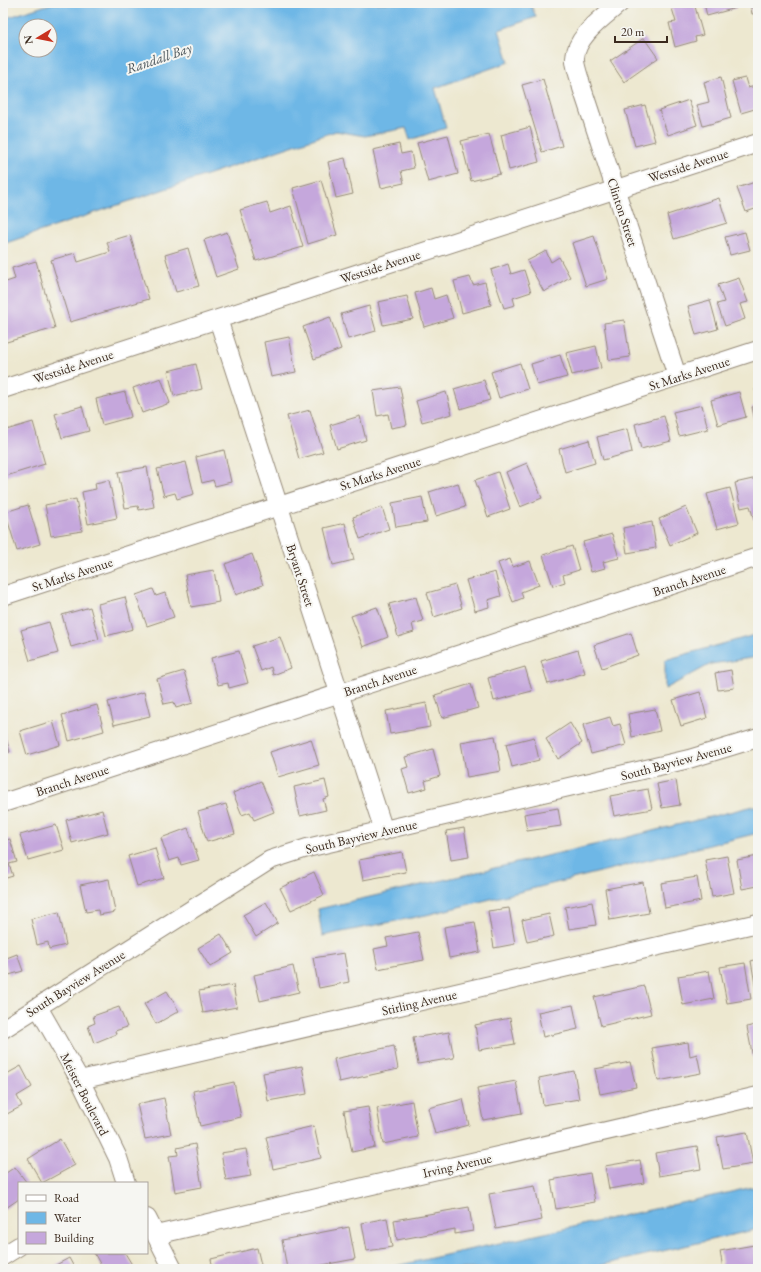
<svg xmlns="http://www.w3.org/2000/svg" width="761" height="1272" viewBox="0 0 761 1272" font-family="'EB Garamond',serif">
<rect width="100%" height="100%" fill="#f6f6f2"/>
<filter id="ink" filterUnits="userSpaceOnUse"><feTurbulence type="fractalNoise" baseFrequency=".025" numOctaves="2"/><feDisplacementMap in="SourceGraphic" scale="8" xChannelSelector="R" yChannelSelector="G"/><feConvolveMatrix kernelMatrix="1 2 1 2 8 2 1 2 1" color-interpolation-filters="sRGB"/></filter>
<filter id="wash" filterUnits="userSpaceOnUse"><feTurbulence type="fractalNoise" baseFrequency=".012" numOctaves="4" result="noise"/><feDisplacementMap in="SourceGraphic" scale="16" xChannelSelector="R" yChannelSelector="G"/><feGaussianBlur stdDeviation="0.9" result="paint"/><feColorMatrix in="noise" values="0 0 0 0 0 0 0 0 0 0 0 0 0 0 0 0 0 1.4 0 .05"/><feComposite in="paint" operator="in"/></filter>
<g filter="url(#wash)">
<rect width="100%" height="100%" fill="#ede8d0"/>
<path fill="#6eb7e6" stroke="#547082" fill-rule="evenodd" d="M53,3H530L536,17L499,30L509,62L435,88L446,128L410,140L406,128L365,136L336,131L3,244V19ZM26,26H50V50H26Z
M758,634V657L711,664L665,689V660Z
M758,805V833L426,915L322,936L318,909L628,837Z
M758,1186V1229L585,1269H382Z"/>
<g id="blocks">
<path fill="#c5a7dc" d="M678,3H694L703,35L695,37L696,41L675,47L669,23L676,22L671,5Z
M704,3H735L736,8L707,16Z
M750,3H758V13L752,14Z
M644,38L658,58L624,82L610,61Z
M721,77L731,118L703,126L697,105L709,102L704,82Z
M745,78L748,88L758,85V108L741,113L732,81Z
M543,79L562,146L542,152L522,85Z
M689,100L697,125L668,135L659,110Z
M645,105L655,141L635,146L625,110Z
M530,127L539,162L509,170L501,135Z
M489,134L500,174L471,181L461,141Z
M448,135L458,174L428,182L417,143Z
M399,144L401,154L411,152L414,168L401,171L404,183L381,188L373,150Z
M345,158L353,194L336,198L328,162Z
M321,180L337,235L308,244L293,188Z
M758,181V208L746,212L737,188Z
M719,198L727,223L674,239L667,215Z
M267,202L270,213L291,206L303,247L256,261L240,210Z
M227,232L239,269L216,277L204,240Z
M745,232L750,250L730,255L725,237Z
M130,235L149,299L70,322L51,260L75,253L78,262L110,252L107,242Z
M594,236L608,279L586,286L572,243Z
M188,248L199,286L176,292L165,255Z
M546,251L551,262L559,257L570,277L544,292L527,261Z
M36,261L55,328L3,343V283L15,279L12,268Z
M508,264L511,274L524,270L531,292L513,298L515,305L504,308L491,270Z
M470,277L473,285L485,282L491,305L462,313L454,281Z
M739,278L748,302L740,304L745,319L725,326L717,304L724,302L718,285Z
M431,288L434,299L446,295L453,318L424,327L415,293Z
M407,296L413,319L383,325L378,302Z
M710,300L718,329L696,335L688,306Z
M369,306L376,331L348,339L341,314Z
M330,317L341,349L314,359L303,327Z
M624,320L630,357L609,360L604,323Z
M289,337L296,372L271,377L264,342Z
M596,346L601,368L572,375L566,353Z
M560,355L567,377L537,385L531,364Z
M520,363L528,389L499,398L491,372Z
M196,364L202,389L174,396L168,371Z
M161,378L170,403L142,413L133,388Z
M484,380L490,400L460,409L454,389Z
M400,387L407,425L391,428L388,414L377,416L373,391Z
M758,388V401H757L755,389Z
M125,392L131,417L102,425L96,399Z
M446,392L452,414L422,422L416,401Z
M739,392L746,417L718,425L711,400Z
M702,405L708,429L679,436L673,412Z
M82,406L89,431L62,438L55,414Z
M758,406V430H757L752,407Z
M310,410L323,452L299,459L287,416Z
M360,416L366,440L337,449L330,425Z
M664,416L671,441L641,449L635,424Z
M33,422L45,464L3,477V431Z
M627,429L632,452L603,460L597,437Z
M589,440L595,463L565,472L559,449Z
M224,450L231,482L215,486L213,480L202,483L196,457Z
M186,462L194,494L177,499L175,493L164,496L157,469Z
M527,463L542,498L520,507L506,472Z
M147,467L154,507L139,510L138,506L125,508L118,472Z
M498,472L510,509L488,517L475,480Z
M757,478L758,519L754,520L750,506L741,508L735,483Z
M109,480L117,518L88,524L82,492L96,489L95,483Z
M458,483L465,507L436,516L429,492Z
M730,488L739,523L717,529L707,494Z
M422,497L427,522L396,527L392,503Z
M76,499L82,531L51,536L45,505Z
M28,505L40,544L17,551L5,512Z
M382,507L389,529L360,539L353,517Z
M686,507L697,533L670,545L659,519Z
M652,522L656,548L627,553L623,528Z
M345,523L354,560L333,565L324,528Z
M612,534L619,558L603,562L605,568L591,572L583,542Z
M572,546L579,570L563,575L565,582L553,586L543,555Z
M252,554L263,585L236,595L225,564Z
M510,559L513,567L530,561L539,585L521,592L523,598L513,602L498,563Z
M214,570L219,602L191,607L185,575Z
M495,572L501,596L488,600L489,607L475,611L466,580Z
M455,585L462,608L434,617L427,593Z
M153,589L156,596L165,593L174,617L147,626L136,595Z
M125,597L133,629L106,636L98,604Z
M416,597L423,621L412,624L414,632L398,637L389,604Z
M90,607L99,639L71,647L62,615Z
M377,607L388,637L363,647L351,616Z
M49,622L58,653L30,661L21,630Z
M631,633L638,655L602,668L594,645Z
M280,637L291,668L273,675L271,667L261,671L252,646Z
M3,642H5L7,665L3,666Z
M578,650L585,673L548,684L541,661Z
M239,651L248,683L229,688L228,683L218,685L211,658Z
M525,667L532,691L494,701L488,678Z
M731,670L734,688L718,690L715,673Z
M184,671L193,703L176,708L174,702L164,704L157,679Z
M471,684L478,708L442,718L435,695Z
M144,692L150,716L114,725L108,702Z
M700,692L707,718L681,726L673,700Z
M426,703L430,727L390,734L386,711Z
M97,705L104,731L69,741L62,715Z
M655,709L660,731L632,737L628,714Z
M610,717L613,726L620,724L626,745L591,754L583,725Z
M53,721L60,745L27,755L20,731Z
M570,723L582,743L558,759L546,739Z
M3,731H4L10,752L3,754Z
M495,736L501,771L467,777L461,742Z
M534,737L539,760L512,767L506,744Z
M311,739L319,765L278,777L270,752Z
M433,749L440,776L425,781L427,788L409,793L402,769L408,767L405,757Z
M325,780L329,797L323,799L326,810L300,816L294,787Z
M676,780L680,805L662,808L657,784Z
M261,781L274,812L254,820L250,812L242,815L233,793Z
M648,789L652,809L614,816L610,796Z
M226,804L235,834L207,842L198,812Z
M558,808L561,826L527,831L524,814Z
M102,810L108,833L72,843L66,820Z
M56,825L64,850L28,860L20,835Z
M188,828L199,860L181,865L179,858L169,861L161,838Z
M464,828L469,857L451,860L446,831Z
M10,839L17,862L9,864L13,876L3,879V841Z
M155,848L164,878L137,886L128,856Z
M402,852L406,872L363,880L359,860Z
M727,856L734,893L712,897L705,860Z
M758,856V886L742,889L737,860Z
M314,872L324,895L291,910L280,888Z
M697,877L701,901L665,908L661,883Z
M109,879L115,912L99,915L98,910L86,912L80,885Z
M643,882L649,913L610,920L605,889Z
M266,902L278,923L256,937L243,915Z
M592,902L596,925L569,929L565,907Z
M509,908L515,944L494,948L488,911Z
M59,912L66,945L49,949L48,942L37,945L31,919Z
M549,914L554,936L527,942L522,920Z
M475,922L480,952L449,958L444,927Z
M418,932L424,960L378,969L374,949L388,946L386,938Z
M221,934L233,953L210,967L198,948Z
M344,953L349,982L319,988L313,958Z
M17,954L23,971L9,975L4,959Z
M758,959V996H757L751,961Z
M745,963L751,999L727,1003L720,967Z
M293,966L299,992L260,1001L254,975Z
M709,971L714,999L683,1005L678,976Z
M233,985L237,1007L203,1013L199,991Z
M644,986L651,1014L601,1026L594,997Z
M167,991L179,1011L156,1024L144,1004Z
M573,1005L578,1029L543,1037L538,1012Z
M119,1007L127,1027L115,1031L116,1034L94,1043L88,1026L95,1023L93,1016Z
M510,1018L515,1044L479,1050L475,1025Z
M758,1024V1057L753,1058L747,1027Z
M449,1032L454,1058L418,1064L413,1038Z
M688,1042L690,1056L697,1054L701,1073L658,1081L652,1048Z
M394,1046L398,1069L339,1082L334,1059Z
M630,1062L636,1087L600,1094L595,1069Z
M21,1066L32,1087L17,1096L22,1106L7,1114L3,1106V1076Z
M302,1066L307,1094L268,1101L263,1073Z
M574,1071L579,1099L543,1105L539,1078Z
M516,1081L522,1113L483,1120L477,1088Z
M234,1082L241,1117L200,1126L193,1091Z
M164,1098L171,1134L145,1139L137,1104Z
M463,1099L469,1125L435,1134L428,1108Z
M412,1101L418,1137L383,1144L377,1108Z
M368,1107L375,1147L352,1152L344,1111Z
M314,1126L321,1158L273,1169L266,1137Z
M747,1132L753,1164L723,1169L717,1137Z
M60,1139L75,1165L42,1183L28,1159Z
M195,1144L202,1187L175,1192L169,1156L178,1155L177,1148Z
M697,1146L701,1169L659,1176L655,1153Z
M246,1149L251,1176L226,1180L221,1153Z
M640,1160L644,1183L609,1189L605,1166Z
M15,1167L27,1183H19V1199L3,1210V1175Z
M590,1173L595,1202L556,1209L551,1180Z
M535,1186L542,1220L496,1229L489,1194Z
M469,1207L473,1231L455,1234V1229L397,1240L394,1220Z
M387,1218L392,1247L367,1251L362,1223Z
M349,1227L355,1259L301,1269H287L282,1240Z
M754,1245L758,1269H723L720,1251Z
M257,1248L262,1269H213L211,1259Z
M94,1253H125L134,1268L103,1269Z
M69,1258L75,1269H58L56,1265Z"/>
</g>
</g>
<g filter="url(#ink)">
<use href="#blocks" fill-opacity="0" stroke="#948977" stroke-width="1"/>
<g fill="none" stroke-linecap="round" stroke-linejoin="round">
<g stroke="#948977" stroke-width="20">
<path id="minor" d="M620,3C605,16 573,38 575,61C576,70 580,79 582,88L677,376
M218,319L384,831
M3,389L758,143
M3,596L758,350
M3,803L758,557
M38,1007L80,1080L118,1158L126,1183
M3,1029L270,860L307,848L689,759L758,738
M80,1080L758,923
M147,1218L173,1269
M156,1235L758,1096
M3,1256L19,1246"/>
</g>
<use href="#minor" stroke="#fff" stroke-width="18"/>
</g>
</g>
<g text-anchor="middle" stroke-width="4" stroke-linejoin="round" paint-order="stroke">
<g font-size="13" fill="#3b2a1e" stroke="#f6f6f2">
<text transform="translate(688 165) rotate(-18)" y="5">Westside Avenue</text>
<text transform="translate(623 212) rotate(72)" y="5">Clinton Street</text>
<text transform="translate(380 266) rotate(-18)" y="5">Westside Avenue</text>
<text transform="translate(73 366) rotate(-18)" y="5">Westside Avenue</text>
<text transform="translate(689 373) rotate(-18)" y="5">St Marks Avenue</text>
<text transform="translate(380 473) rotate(-18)" y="5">St Marks Avenue</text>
<text transform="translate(72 574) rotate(-18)" y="5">St Marks Avenue</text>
<text transform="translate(301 575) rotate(72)" y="5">Bryant Street</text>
<text transform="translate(689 580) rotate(-18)" y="5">Branch Avenue</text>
<text transform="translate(380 680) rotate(-18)" y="5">Branch Avenue</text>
<text transform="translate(676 761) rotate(-15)" y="5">South Bayview Avenue</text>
<text transform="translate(72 780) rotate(-18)" y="5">Branch Avenue</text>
<text transform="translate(361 836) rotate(-13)" y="5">South Bayview Avenue</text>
<text transform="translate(75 983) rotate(-32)" y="5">South Bayview Avenue</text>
<text transform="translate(419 1002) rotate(-13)" y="5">Stirling Avenue</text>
<text transform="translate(85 1094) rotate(63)" y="5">Meister Boulevard</text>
<text transform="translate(457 1165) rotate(-13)" y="5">Irving Avenue</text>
</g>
<g font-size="14" font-style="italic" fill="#4a545a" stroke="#f6f6f2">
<text transform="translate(159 58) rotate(-19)" y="5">Randall Bay</text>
</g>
</g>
<rect width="761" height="1272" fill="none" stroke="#f6f6f2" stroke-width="16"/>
<rect x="18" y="1182" width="130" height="72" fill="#f6f6f2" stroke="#aba49d"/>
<rect x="26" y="1195" width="20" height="6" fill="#ffffff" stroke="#aba49d"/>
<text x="54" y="1202" font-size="12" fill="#3b2a1e">Road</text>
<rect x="26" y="1212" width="20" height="12" fill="#6eb7e6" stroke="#aba49d"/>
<text x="54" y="1222" font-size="12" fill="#3b2a1e">Water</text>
<rect x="26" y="1232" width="20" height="12" fill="#c5a7dc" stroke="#aba49d"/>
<text x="54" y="1242" font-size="12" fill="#3b2a1e">Building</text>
<g transform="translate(38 38) rotate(260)"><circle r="19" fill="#f6f6f2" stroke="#aba49d"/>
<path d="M0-3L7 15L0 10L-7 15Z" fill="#c8321e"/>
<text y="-6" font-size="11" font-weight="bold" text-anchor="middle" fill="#3b2a1e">N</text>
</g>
<path d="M615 36v6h52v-6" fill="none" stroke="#3b2a1e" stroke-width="2"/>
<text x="621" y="36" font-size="12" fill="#3b2a1e" stroke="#f6f6f2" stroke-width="3" paint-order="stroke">20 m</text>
</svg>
